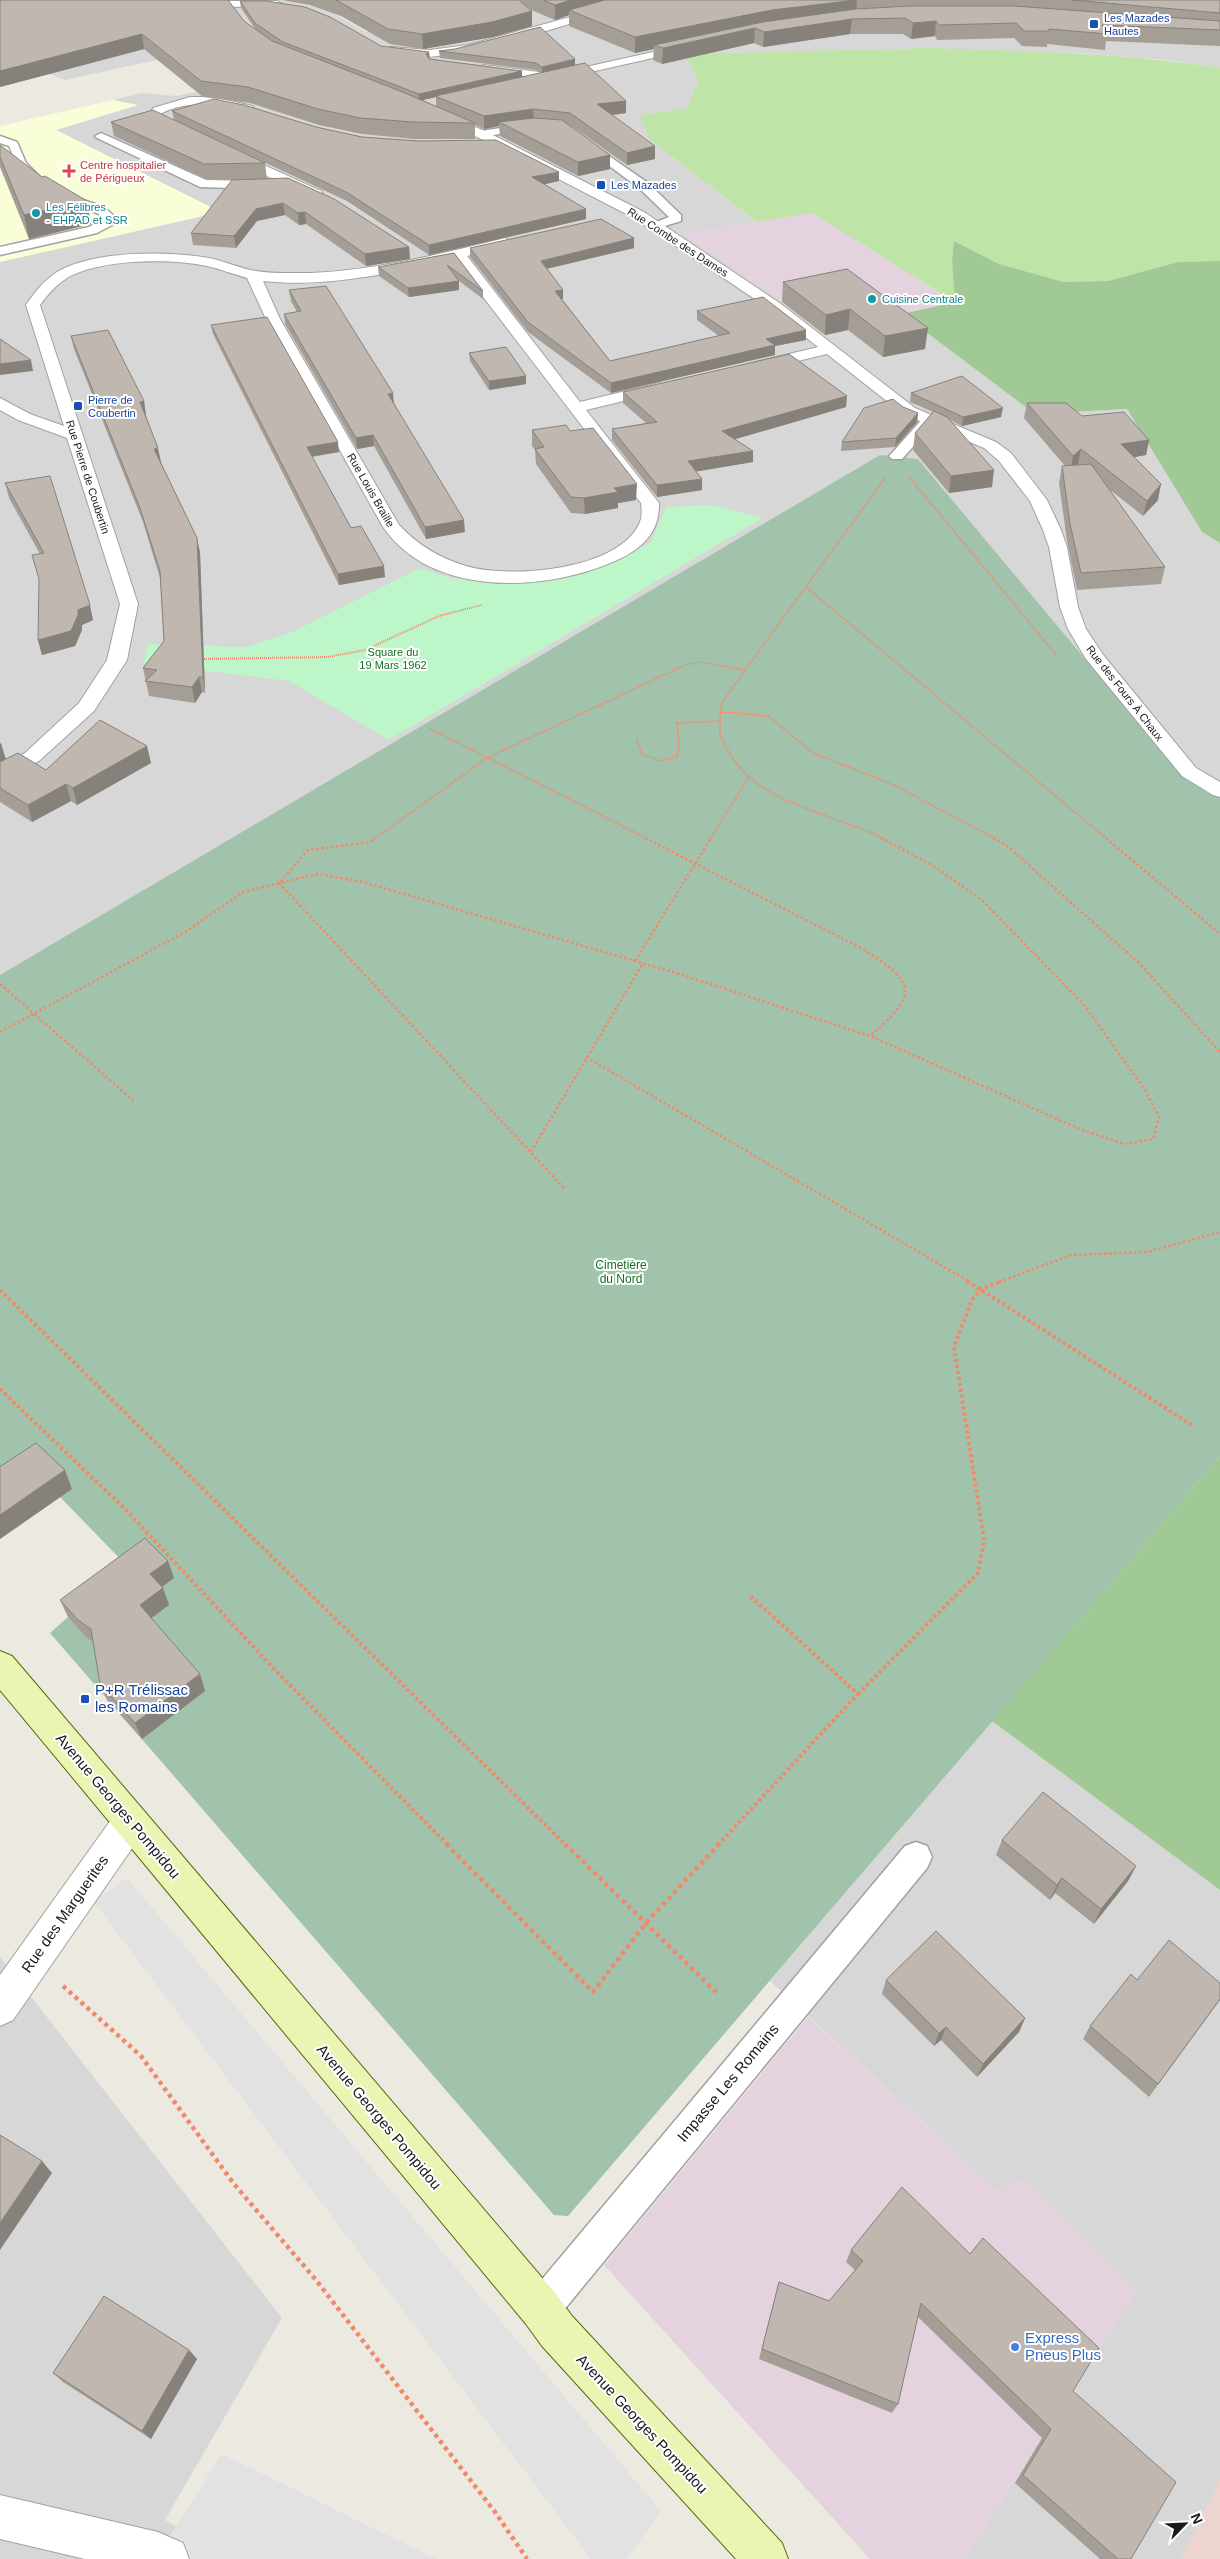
<svg xmlns="http://www.w3.org/2000/svg" width="1220" height="2559" viewBox="0 0 1220 2559" font-family="Arial,sans-serif">
<rect width="100%" height="100%" fill="#ece9e0"/>
<path fill="#d8d7d7" d="M0,0H373L332,12L366,32L458,7L456,0H1220V68L1166,60L1079,53L930,48L686,54L699,82L686,109L641,115L649,139L757,222L683,234L902,314L1035,414L1127,409L1202,532L1220,543V798L1182,775L918,459L0,976V262L220,212L56,130L137,105L113,100L141,93L176,96L300,70L243,41L65,80L0,55Z
M992,1721L1220,1890V2479L1181,2559H964L1136,2291L1020,2179L997,2191L770,1981Z
M0,1957L282,2318L165,2520L238,2559H0Z"/>
<path fill="#ecd4cf" d="M1220,2479V2559H1181Z"/>
<path fill="#e5d2df" d="M812,213L955,302L827,331L682,234Z
M808,2017L997,2191L1020,2179L1136,2291L964,2559H870L604,2265Z"/>
<path fill="#f9fdd8" d="M113,100L138,105L56,130L221,212L0,262V126Z"/>
<path fill="#bee4a7" d="M930,48C1028,51 1124,53 1220,68V261L1178,262L1108,281L1064,282L999,264L954,241L952,261L955,302L812,213L757,222L649,139L640,115L686,109L699,82L685,54Z"/>
<path fill="#a0c996" d="M954,241L999,264L1064,282L1108,281L1178,262L1220,261V543L1202,532L1127,409L1035,414L902,314L955,302L952,261Z
M1220,1456V1890L992,1721Z"/>
<path fill="#a2c3ab" d="M880,455L918,459L1182,775L1220,798V1456L568,2216L554,2215L50,1633L68,1617L131,1570L60,1497L0,1539V975Z"/>
<path fill="#bdf6c8" d="M712,505L763,518L389,740L289,681L143,663L148,644L245,647L292,632L420,568L450,578L497,583L573,574L617,562L651,542L666,507Z"/>
<path fill="#e2e2e2" d="M127,1878L661,2511L627,2559H591L93,1901Z
M222,2454L436,2559H167L158,2554Z"/>
<g fill="none" stroke-linecap="round" stroke-linejoin="round">
<g stroke="#a1a1a1" stroke-width="3">
<path id="service" d="M532,123L538,126L536,128L481,137L475,134L481,131Z
M101,133L206,180L263,181L269,185L263,189L200,187L97,138L95,136Z
M0,136L17,142L26,163L45,182L65,194L104,207L115,217L112,225L97,233L0,255V247L89,227L102,220L103,217C94,210 82,207 71,204C37,193 22,179 9,146L0,143Z
M583,138L648,183L681,215V221L655,229L651,228L649,225L669,217L640,189L579,143L577,141Z
M929,416L936,420L934,423L902,459H892L889,456L892,453L924,417Z
M916,1842L927,1846L932,1857L927,1868L554,2322L541,2328L528,2322L522,2309L528,2296L905,1846Z"/>
</g>
<g stroke="#a1a1a1" stroke-width="2">
<path id="minor" d="M632,0H648L546,31L468,52L429,57L387,52L385,50L391,47L429,50L468,45Z
M277,1L282,4L281,6L225,7L220,4L225,1Z
M689,44L693,45V49L555,80L484,71L478,68L484,65L554,74Z
M190,97H213L252,106L254,109L248,113C218,105 192,99 162,113L161,116L186,129L188,132L182,136L149,117L153,108Z
M440,113L485,131L644,212L781,304L915,408L996,442L1011,453L1047,500L1061,530L1067,547L1078,607L1086,629L1104,656L1196,768L1220,782V797L1213,795L1182,776L1086,659L1068,629L1060,607L1049,547L1043,530L1030,501L999,461L984,448L903,414L827,354L757,371L752,369L749,366L752,363L818,347L771,310L634,218L477,137L436,120L434,117Z
M233,151L321,191L323,194L321,197H311L229,158L227,155Z
M505,238L512,242L510,245L467,256L580,402L659,383L667,388L665,391L586,410L659,503C660,540 631,556 600,567C532,592 429,594 383,527L266,319L247,278C233,274 220,269 207,266C170,258 100,259 67,278C56,285 48,294 40,305L138,604L127,660L94,711L39,761L0,780V766L25,753L79,703L107,660L120,604L67,438L18,420L0,410V398L30,414L64,426L26,305C35,292 43,281 57,272C93,251 162,251 203,257C219,259 234,266 250,270C270,274 291,273 311,273C377,270 441,254 505,238ZM454,259L641,503C642,509 642,516 640,522C620,571 509,579 466,566C439,558 418,545 399,525L280,319L263,281C326,288 393,273 454,259Z
M130,1805L142,1810L147,1822L142,1834L13,2020L0,2026V1975L118,1810Z
M0,2495L158,2532L183,2543L189,2559H85L0,2539Z"/>
</g>
<g stroke="#54690a" stroke-width="2">
<path id="secondary" d="M0,1651L12,1656L556,2294L572,2316L782,2543L788,2559H736L542,2346L526,2324L0,1690Z"/>
</g>
<path stroke="#f2886b" stroke-width="2" stroke-dasharray="1 1" stroke-linecap="butt" d="M910,478L1057,656
M807,588L1107,839
M200,659L328,657L365,650L439,616L482,605
M722,712L768,716L813,753L894,785L996,839
M429,728L648,839
M636,739L643,755L662,761L677,756L679,746L677,723L721,721
M374,839L487,758L685,665L701,662L745,670
M710,839L749,777
M884,839C834,813 755,804 728,750C725,745 721,738 720,733C719,723 721,712 722,702L885,478"/>
<path stroke="#f2886b" stroke-width="2.5" stroke-dasharray="2.5 2.5" stroke-linecap="butt" d="M645,838L863,949C917,984 919,993 870,1036
M993,838L1006,845L1139,963L1220,1052
M1106,838L1220,934
M635,961L711,838
M0,984L135,1102
M0,1032L187,931L243,892L279,883L308,850L370,842L375,838
M586,1057L970,1282
M531,1152L643,963
M564,1188L279,883L318,874L363,882L673,972L870,1036L1080,1129L1124,1144L1153,1139L1159,1117L1145,1090L1085,1006L982,900L932,865L881,838
M999,1282L1071,1255L1147,1252L1220,1232"/>
<path stroke="#f2886b" stroke-width="4" stroke-dasharray="3 3" stroke-linecap="butt" d="M967,1281L1192,1425
M0,1290L566,1845
M0,1389L127,1511L275,1670L448,1845
M858,1694L978,1573L984,1540L954,1347L972,1300L981,1289L1002,1281
M718,1845L858,1694L749,1595"/>
<path stroke="#f2886b" stroke-width="4.5" stroke-dasharray="4 4" stroke-linecap="butt" d="M446,1844L593,1992L646,1923L719,1844
M565,1844L719,1995
M63,1986L141,2056L234,2184L316,2280L495,2512L527,2559"/>
<use href="#service" fill="#fff" fill-rule="evenodd"/>
<use href="#minor" fill="#fff" fill-rule="evenodd"/>
<use href="#secondary" fill="#eaf5b4" fill-rule="evenodd"/>
</g>
<path fill="#a59e97" fill-rule="evenodd" d="M0,0L244,21L256,30L241,8L240,1L381,46L430,59L522,71V77L541,73L536,70L440,58L439,51L575,66L626,113L611,115L655,159L627,165L570,125L610,169L578,176L500,136L499,126L484,129L475,125V139H414L362,134L319,125L250,103L203,97L144,49L0,87ZM436,97V106L422,100Z
M282,0H1220V46L1106,41L1105,50L1047,44V47L1022,46L1014,38L937,40L935,36L911,39L903,34H850L763,47L754,43L662,64L653,60L654,49L635,53L569,26V15L555,20L529,9L532,11V26L493,37L423,49L390,44L341,16L310,5Z
M172,111L316,127L362,137L419,141L559,181L544,184L586,219L429,255L347,201L174,120Z
M111,122L265,163L267,179L409,247L410,259L366,266L306,224L299,225L285,215L257,221L236,248L193,245L191,233L263,179H206L114,136Z
M0,145L91,224L29,239L0,167Z
M634,238V248L547,269L563,290V299H562L610,361L719,336L697,320V311L806,340L775,346V355L611,393L528,332L470,257V248Z
M454,253L483,291V299L459,281V290L409,297L379,276L378,267Z
M847,269L925,349L883,357L848,330L825,335L782,302L783,282Z
M289,290L394,403L465,532L426,539L374,446L357,449L285,324L284,314L297,312L291,301Z
M211,325L339,452L312,457L351,528L385,577L339,585L213,334Z
M71,336L144,401L146,416L161,463L197,538L200,553L205,693L202,692L195,703L149,696L143,668L164,641L160,578L143,522L74,349Z
M469,353L526,384L489,390L470,361Z
M623,392L846,407L735,439L753,462L696,471L702,490L657,497L612,440V429L646,423L623,403Z
M911,393L1001,417L962,426L950,420L992,487L949,493L913,450L915,433L933,412L910,402Z
M1027,403L1082,416L1149,440L1146,455L1134,457L1158,500L1143,516L1109,489L1165,567L1161,584L1077,590L1067,541L1059,483L1062,466H1065L1024,418Z
M903,407L918,413L917,422L895,447L841,451L842,442Z
M532,430L570,431L636,500L618,503V508L585,514L571,513L536,464L535,450L532,446Z
M5,483L93,620L82,625V630L75,646L42,655L38,640L40,554L9,498Z
M0,742L6,759L46,770L151,763L77,805L71,801L32,822L0,802Z
M168,1561L174,1578L162,1587L169,1605L151,1618L200,1674L205,1691L142,1739L107,1700L100,1684L93,1642L86,1637L68,1617L60,1600Z
M1002,1840L1136,1866L1128,1881L1094,1924L1055,1893L1050,1900L996,1855Z
M886,1980L1025,2018L1019,2032L977,2077L941,2040L934,2046L882,1994Z
M1137,1980L1220,2000L1149,2097L1083,2039L1090,2026Z
M851,2250L1073,2391L1131,2559H1100L1015,2483L1042,2438L918,2317L898,2404L892,2413L759,2359L779,2282L829,2301L855,2270L846,2262Z
M189,2350L197,2359L151,2439L63,2382L53,2373Z"/>
<path fill="#86817b" d="M571,0H624L569,10V15L555,20V5Z
M857,0L856,15L771,25L755,28L754,43L662,64L663,48L654,45V49L635,53V37L772,10Z
M532,11V26L493,37L423,49L422,34Z
M852,19L850,34L763,47L764,32Z
M936,21L935,36L911,39L913,23Z
M142,34L144,49L0,87V71Z
M429,52L430,59L426,54Z
M575,59V66L542,74V67Z
M522,71V78L435,96L436,97L419,101V94Z
M626,101V113L597,117V104Z
M533,109L534,121L499,122V126L484,129V116Z
M655,146V159L627,165V153Z
M610,155V169L578,176V162Z
M559,172V181L533,187L532,177Z
M87,201L91,224L29,239L24,215Z
M283,203L285,215L257,221L236,248L234,236L256,209Z
M586,209V219L429,255V245Z
M305,212L306,224L299,225L298,213Z
M634,238V248L541,270V261Z
M409,247L410,259L366,266L365,254Z
M459,281V290L409,297L408,288Z
M563,290V299L555,300V291Z
M850,309L848,330L825,335L826,315Z
M928,328L925,349L883,357L885,336Z
M806,330V340L775,346V355L611,393V383L766,339Z
M31,360L33,371L0,375V364Z
M526,376V384L489,390V381Z
M393,393L394,404L388,394Z
M847,396L846,407L722,443V431Z
M144,401L146,416H143L140,402Z
M1003,408L1001,417L962,426L963,417Z
M918,413L917,422L895,447L896,438Z
M373,435L374,446L357,449L356,438Z
M1149,440L1146,455L1118,460L1121,444Z
M338,442L339,452L308,457L307,447Z
M158,448L161,462L157,463L154,449Z
M1081,449L1078,464L1070,472L1073,456Z
M753,451V462L688,473V461Z
M994,470L992,487L949,493L951,476Z
M702,479V490L657,497V485Z
M637,484L636,500L618,503V508L585,514L584,498L614,488Z
M1161,484L1158,500L1143,516L1147,501Z
M464,520L465,532L426,539L425,527Z
M197,538L200,553L205,693L203,677Z
M384,566L385,577L339,585L338,574Z
M90,605L93,620L82,625V630L75,646L42,655L38,640L78,610Z
M199,677L202,692L195,703L192,687Z
M1,743L6,761L0,765V744Z
M147,746L151,763L77,805L73,788Z
M66,784L71,801L32,822L28,805Z
M65,1470L72,1489L0,1539V1515Z
M168,1561L174,1578L156,1591L150,1574Z
M163,1588L169,1605L146,1622L140,1605Z
M200,1674L205,1691L142,1739L135,1723Z
M1136,1866L1128,1881L1094,1924L1101,1909Z
M1062,1878L1055,1893L1050,1900L1057,1885Z
M1025,2018L1019,2032L977,2077L983,2064Z
M946,2027L941,2040L934,2046L939,2033Z
M42,2161L52,2173L0,2250V2223Z
M189,2350L197,2359L151,2439L142,2431Z"/>
<path fill="#c0b8b0" stroke="#86817b" d="M0,0H228L244,21L272,41L400,91L475,123L413,122L360,118L318,109L248,87L201,81L142,34L0,71Z
M336,0H519L532,11L492,22L422,34L388,29Z
M543,0H571L555,5Z
M605,0H856L772,10L635,37L569,10Z
M1072,0H1220V13Z
M240,1H266L305,7L330,17L381,46L429,52L426,54L429,59L522,71L419,94L283,42L255,23Z
M909,6H1014L1220,21V30L1102,25L1108,34L1049,29V31H1024L1016,23L939,25L936,21L913,23L905,18L852,19L764,32L755,28L663,48L654,45L763,22L856,9Z
M540,27L575,59L542,67L536,63L439,51L455,49Z
M585,63L626,101L597,104L655,146L627,153L570,113L533,109L484,116L435,96Z
M214,99L244,105L316,127L362,137L419,141L496,140L559,172L532,177L586,209L429,245L346,192L172,111Z
M153,110L265,163L204,164L111,122Z
M534,118L562,120L610,155L578,162L499,122Z
M0,145L42,177L45,176L87,201L24,215L0,157Z
M288,178L334,199L409,247L365,254L305,212L298,213L283,203L256,209L234,236L191,233L232,180Z
M601,219L634,238L541,261L563,290L555,291L610,361L730,333L697,311L763,297L806,330L766,339L775,345L611,383L528,322L470,248Z
M454,253L483,291L447,265L459,281L408,288L378,267Z
M847,269L928,328L885,336L850,309L826,315L783,282Z
M326,286L393,393L388,394L464,520L425,527L373,435L356,438L284,314L301,311L289,290Z
M267,317L338,442L307,447L351,528L361,526L384,566L338,574L211,325Z
M108,330L144,401L140,402L158,448L154,449L197,538L203,677H199L192,687L145,681L157,670L143,668L164,641L160,571L140,508L71,336Z
M0,339L31,360L0,364Z
M506,347L526,376L489,381L469,353Z
M789,354L847,396L722,431L753,451L688,461L702,479L657,485L612,429L657,422L623,392Z
M962,376L1003,408L963,417L911,393Z
M893,399L903,407L918,413L896,438L842,442L864,408Z
M1027,403H1066L1082,416L1124,412L1149,440L1121,444L1161,484L1147,501L1081,449L1073,456Z
M934,411L947,417L994,470L951,476L915,433Z
M566,425L570,431L593,428L637,484L614,488L618,492L584,498L571,497L535,449L544,447L532,430Z
M1091,464L1165,567L1081,573L1070,524L1062,466Z
M50,476L90,605L78,610V615L71,631L38,640L39,579L32,555L44,553L5,483Z
M100,720L147,746L73,788L66,784L28,805L0,788V762L18,753L46,770Z
M36,1443L65,1470L0,1515V1465L1,1466Z
M145,1538L168,1561L150,1574L163,1588L140,1605L200,1674L135,1723L100,1684L91,1629L78,1620L60,1600Z
M1043,1792L1136,1866L1101,1909L1062,1878L1057,1885L1002,1840Z
M936,1931L1025,2018L983,2064L946,2027L939,2033L886,1980Z
M1169,1940L1220,1983V1999L1158,2084L1090,2026L1131,1974L1137,1980Z
M0,2135L42,2161L0,2223Z
M902,2187L970,2254L983,2238L1099,2348L1073,2391L1176,2482L1131,2559H1118L1023,2475L1051,2429L921,2303L898,2404L762,2349L779,2282L829,2301L863,2261L851,2250Z
M104,2296L189,2350L142,2431L53,2373Z"/>
<g fill="#1a4fb4" stroke="#fff" stroke-width="2">
<rect x="1089" y="19" width="10" height="10" rx="2.5"/>
<rect x="596" y="180" width="10" height="10" rx="2.5"/>
<rect x="73" y="401" width="10" height="10" rx="2.5"/>
<rect x="80" y="1694" width="10" height="10" rx="2.5"/>
</g>
<path fill="#e0444e" stroke="#fff" stroke-width="2" d="M66.5 163.5h5v5h5v5h-5v5h-5v-5h-5v-5h5z"/>
<g fill="#0f9aa8" stroke="#fff" stroke-width="2">
<circle cx="36" cy="213" r="5"/>
<circle cx="872" cy="299" r="5"/>
</g>
<circle fill="#3f7fe0" stroke="#fff" stroke-width="2" cx="1015" cy="2347" r="5"/>
<g text-anchor="middle" stroke-width="4" stroke-linejoin="round" paint-order="stroke">
<g font-size="11" fill="#164399" stroke="#fff" text-anchor="start">
<text x="1104" y="22">Les Mazades<tspan x="1104" dy="13">Hautes</tspan></text>
<text x="611" y="189">Les Mazades</text>
<text x="88" y="404">Pierre de<tspan x="88" dy="13">Coubertin</tspan></text>
</g>
<g font-size="11" fill="#be3a42" stroke="#fff" text-anchor="start">
<text x="80" y="169">Centre hospitalier<tspan x="80" dy="13">de Périgueux</tspan></text>
</g>
<g font-size="11" fill="#0d838f" stroke="#fff" text-anchor="start">
<text x="46" y="211">Les Félibres<tspan x="46" dy="13">- EHPAD et SSR</tspan></text>
<text x="882" y="303">Cuisine Centrale</text>
</g>
<g font-size="11" fill="#1a1a1a" stroke="#fff">
<text transform="translate(678 242) rotate(33)" y="4">Rue Combe des Dames</text>
<text transform="translate(88 477) rotate(72)" y="4">Rue Pierre de Coubertin</text>
<text transform="translate(371 490) rotate(60)" y="4">Rue Louis Braille</text>
<text transform="translate(1125 693) rotate(52)" y="4">Rue des Fours À Chaux</text>
</g>
<g font-size="11" fill="#107123" stroke="#fff">
<text x="393" y="656">Square du<tspan x="393" dy="13">19 Mars 1962</tspan></text>
</g>
<g font-size="12" fill="#107123" stroke="#fff">
<text x="621" y="1269">Cimetière<tspan x="621" dy="14">du Nord</tspan></text>
</g>
<g font-size="15" fill="#164399" stroke="#fff" text-anchor="start">
<text x="95" y="1695">P+R Trélissac<tspan x="95" dy="17">les Romains</tspan></text>
</g>
<g font-size="15" fill="#1a1a1a" stroke="#fff">
<text transform="translate(118 1806) rotate(50)" y="5">Avenue Georges Pompidou</text>
<text transform="translate(65 1914) rotate(-55)" y="5">Rue des Marguerites</text>
<text transform="translate(728 2083) rotate(-50)" y="5">Impasse Les Romains</text>
<text transform="translate(379 2117) rotate(50)" y="5">Avenue Georges Pompidou</text>
<text transform="translate(642 2424) rotate(47)" y="5">Avenue Georges Pompidou</text>
</g>
<g font-size="15" fill="#366cbe" stroke="#fff" text-anchor="start">
<text x="1025" y="2343">Express<tspan x="1025" dy="17">Pneus Plus</tspan></text>
</g>
</g>
<g transform="translate(1185 2524) rotate(66)" stroke="#ffffff" stroke-width="4" paint-order="stroke">
<path d="M0-4L9 19L0 12L-9 19Z" fill="#1a1a1a"/>
<text y="-8" font-size="14" font-weight="bold" text-anchor="middle" fill="#1a1a1a">N</text>
</g>
</svg>
